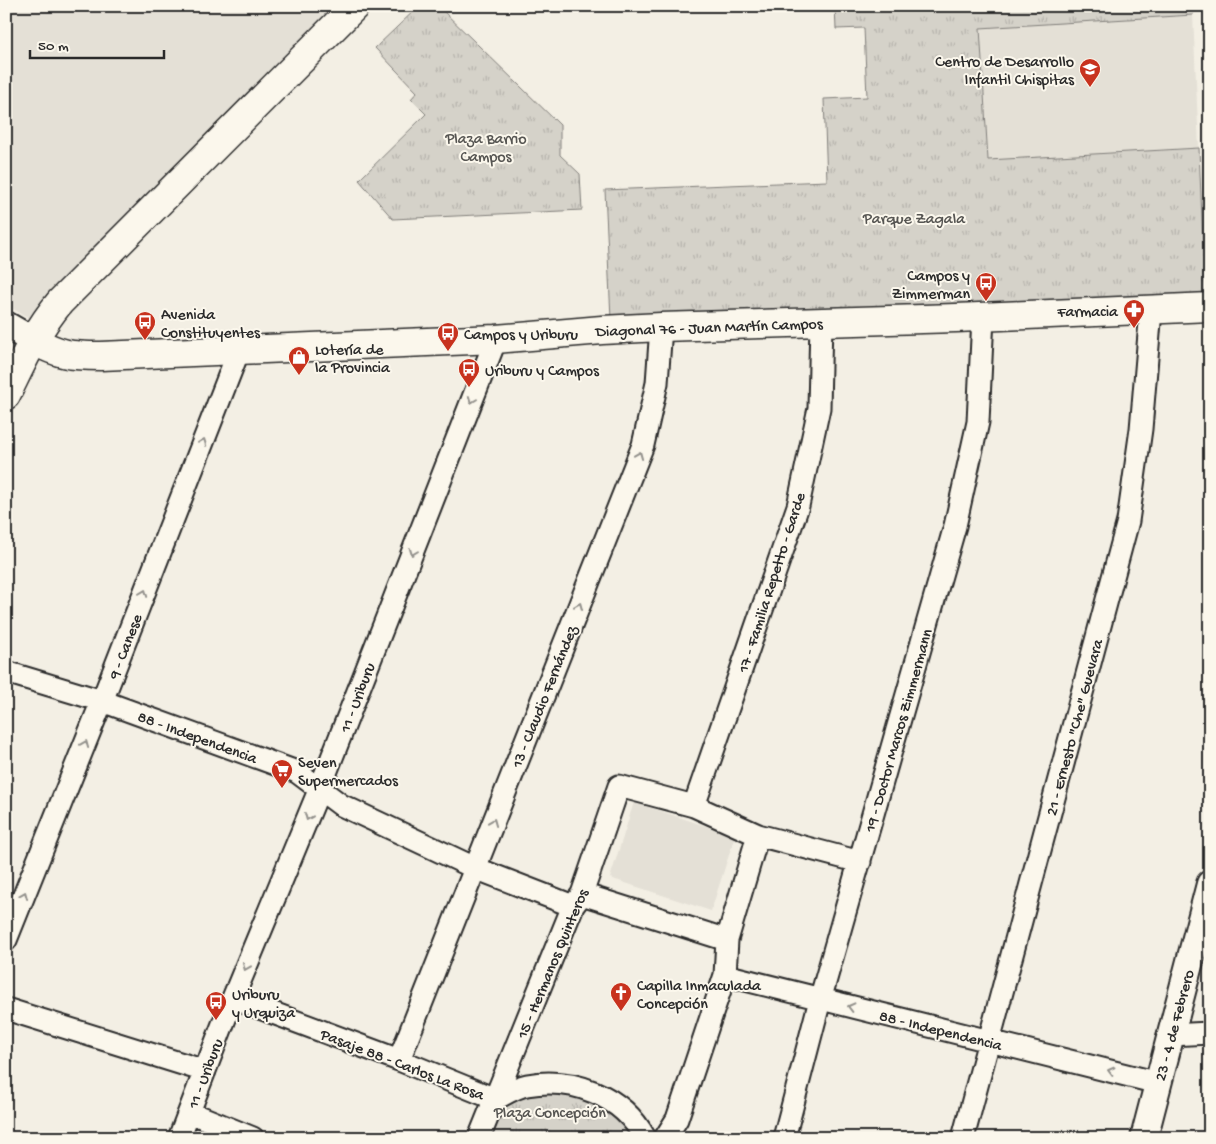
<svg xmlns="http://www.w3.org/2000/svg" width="1216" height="1144" viewBox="0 0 1216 1144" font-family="'Gochi Hand',sans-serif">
<defs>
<pattern id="park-tufts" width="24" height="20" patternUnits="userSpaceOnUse" patternTransform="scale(1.25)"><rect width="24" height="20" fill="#d5d2c9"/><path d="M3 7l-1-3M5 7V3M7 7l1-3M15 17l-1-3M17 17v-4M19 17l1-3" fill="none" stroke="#b7b4ad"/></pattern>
</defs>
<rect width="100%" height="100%" fill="#f3efe4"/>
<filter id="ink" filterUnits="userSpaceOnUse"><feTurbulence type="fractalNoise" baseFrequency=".02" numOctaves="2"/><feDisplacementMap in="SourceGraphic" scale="10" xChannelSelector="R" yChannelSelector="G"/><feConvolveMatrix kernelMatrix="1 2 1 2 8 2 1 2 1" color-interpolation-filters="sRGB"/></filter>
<g filter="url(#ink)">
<path fill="#e4e0d6" d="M6,6H335L31,319L6,305Z
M1193,15L1199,148L988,161L980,27Z
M634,802L735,836L711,911L610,878Z"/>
<path fill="url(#park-tufts)" stroke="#807e7a" d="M419,6H438L560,125V155L580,174L582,210L393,219L359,180L426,114L411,99L417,92L375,48Z
M835,6H1192L1193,15L980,28L988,160L1199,148L1205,296L611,319L605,190L827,181L824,99L867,97L864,28L836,29Z
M588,1089L645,1138H479L495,1099Z"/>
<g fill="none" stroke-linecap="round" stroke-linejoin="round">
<g stroke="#2b2b2b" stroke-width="25">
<path id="minor" d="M6,672L102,701L297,772L341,805L475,868L573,906
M694,806L798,506L819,408L821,322
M582,894L727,940
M6,940L102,701L239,350
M725,975L1158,1083
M233,998L399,1060L495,1099C505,1094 516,1087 527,1085C573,1077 622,1095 645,1138
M6,1009L205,1071
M1170,1035L1210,1033
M399,1060L643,445L657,383L661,327
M189,1112L253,1138
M179,1138L233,998L320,788L496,339
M479,1138L573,906L582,894L619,786L694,806L758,835L860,862
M665,1138L677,1119L725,975L727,940L758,835
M784,1138L820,1000L955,526L978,422L983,317
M963,1138L1128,521L1141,429L1151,310"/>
</g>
<g stroke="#2b2b2b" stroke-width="30">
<path id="tertiary" d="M6,325L32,340
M1144,1138L1210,884"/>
</g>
<g stroke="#2b2b2b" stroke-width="31">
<path id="secondary" d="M32,340C61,355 69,356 101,356L496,339L602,330L661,327L956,318L1210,307
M6,395C23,361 35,332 60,302L355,6"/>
</g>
<use href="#minor" stroke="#fbf7ec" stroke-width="21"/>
<use href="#tertiary" stroke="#fbf7ec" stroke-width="26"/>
<use href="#secondary" stroke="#fbf7ec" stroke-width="28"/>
</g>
<defs><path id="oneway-chevron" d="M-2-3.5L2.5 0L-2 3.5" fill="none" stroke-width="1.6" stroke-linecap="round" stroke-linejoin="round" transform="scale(1.25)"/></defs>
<g stroke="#93918c">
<use href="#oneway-chevron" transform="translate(472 400) rotate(111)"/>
<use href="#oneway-chevron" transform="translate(203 442) rotate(-69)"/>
<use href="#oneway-chevron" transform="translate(639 455) rotate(-68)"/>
<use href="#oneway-chevron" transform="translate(413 552) rotate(111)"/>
<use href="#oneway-chevron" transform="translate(144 593) rotate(-69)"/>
<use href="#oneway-chevron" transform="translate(579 606) rotate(-68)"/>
<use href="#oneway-chevron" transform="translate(85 744) rotate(-68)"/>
<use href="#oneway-chevron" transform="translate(308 817) rotate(112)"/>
<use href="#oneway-chevron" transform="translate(493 822) rotate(-68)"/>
<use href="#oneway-chevron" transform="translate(24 895) rotate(-68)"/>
<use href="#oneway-chevron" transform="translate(246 967) rotate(112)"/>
<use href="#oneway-chevron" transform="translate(851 1007) rotate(-166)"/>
<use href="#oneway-chevron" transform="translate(1111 1071) rotate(-166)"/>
</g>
</g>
<defs>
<g id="school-pin" transform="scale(1.125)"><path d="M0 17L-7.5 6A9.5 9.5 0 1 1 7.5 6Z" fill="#c8321e" stroke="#fbf7ec"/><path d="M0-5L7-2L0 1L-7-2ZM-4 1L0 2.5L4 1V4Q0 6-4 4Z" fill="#fff"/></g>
<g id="bus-pin" transform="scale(1.125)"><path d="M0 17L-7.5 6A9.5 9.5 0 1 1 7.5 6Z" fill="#c8321e" stroke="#fbf7ec"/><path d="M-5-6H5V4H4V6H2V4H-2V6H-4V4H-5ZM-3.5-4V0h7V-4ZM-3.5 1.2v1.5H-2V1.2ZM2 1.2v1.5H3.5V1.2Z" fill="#fff"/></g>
<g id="pharmacy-pin" transform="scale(1.125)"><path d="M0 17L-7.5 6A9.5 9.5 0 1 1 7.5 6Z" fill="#c8321e" stroke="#fbf7ec"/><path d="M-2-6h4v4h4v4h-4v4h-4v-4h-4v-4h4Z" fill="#fff"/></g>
<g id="shop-pin" transform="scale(1.125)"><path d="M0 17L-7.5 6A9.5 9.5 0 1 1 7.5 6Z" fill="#c8321e" stroke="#fbf7ec"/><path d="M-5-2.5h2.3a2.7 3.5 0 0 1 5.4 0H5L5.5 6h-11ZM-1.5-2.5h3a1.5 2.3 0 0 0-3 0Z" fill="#fff"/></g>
<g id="supermarket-pin" transform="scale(1.125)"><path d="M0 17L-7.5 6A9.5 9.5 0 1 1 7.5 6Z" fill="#c8321e" stroke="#fbf7ec"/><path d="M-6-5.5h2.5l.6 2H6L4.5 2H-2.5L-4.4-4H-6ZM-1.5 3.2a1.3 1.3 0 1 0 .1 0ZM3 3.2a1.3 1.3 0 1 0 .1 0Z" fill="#fff"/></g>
<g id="church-pin" transform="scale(1.125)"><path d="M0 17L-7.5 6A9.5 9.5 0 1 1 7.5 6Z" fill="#c8321e" stroke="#fbf7ec"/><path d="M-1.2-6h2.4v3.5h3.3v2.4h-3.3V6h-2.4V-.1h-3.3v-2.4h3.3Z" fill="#fff"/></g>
</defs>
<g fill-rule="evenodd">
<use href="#school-pin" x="1090" y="69"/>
<use href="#bus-pin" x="986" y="283"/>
<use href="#pharmacy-pin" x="1134" y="310"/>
<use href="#bus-pin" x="145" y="322"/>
<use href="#bus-pin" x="448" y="333"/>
<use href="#shop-pin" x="299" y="357"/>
<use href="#bus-pin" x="469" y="369"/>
<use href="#supermarket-pin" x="282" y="770"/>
<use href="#church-pin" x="621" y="993"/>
<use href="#bus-pin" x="216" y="1002"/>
</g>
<g text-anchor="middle" stroke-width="4" stroke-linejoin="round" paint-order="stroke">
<g font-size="16" fill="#2b2b2b" stroke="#fbf7ec" text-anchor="start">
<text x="1074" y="66" text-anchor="end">Centro de Desarrollo<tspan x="1074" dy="18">Infantil Chispitas</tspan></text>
<text x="970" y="280" text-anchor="end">Campos y<tspan x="970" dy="18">Zimmerman</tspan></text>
<text x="1118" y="316" text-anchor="end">Farmacia</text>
<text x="161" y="319">Avenida<tspan x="161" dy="18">Constituyentes</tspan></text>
<text x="464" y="339">Campos y Uriburu</text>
<text x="315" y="354">Lotería de<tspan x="315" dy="18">la Provincia</tspan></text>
<text x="485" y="375">Uriburu y Campos</text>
<text x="298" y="767">Seven<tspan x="298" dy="18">Supermercados</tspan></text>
<text x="637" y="990">Capilla Inmaculada<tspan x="637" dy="18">Concepción</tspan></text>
<text x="232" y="999">Uriburu<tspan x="232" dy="18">y Urquiza</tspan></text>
</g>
<g font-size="16" fill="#565552" stroke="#fbf7ec">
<text x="486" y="143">Plaza Barrio<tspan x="486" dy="18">Campos</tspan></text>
<text x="914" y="223">Parque Zagala</text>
<text x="550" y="1117">Plaza Concepción</text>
</g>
<g font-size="16" fill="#2b2b2b" stroke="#fbf7ec">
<text transform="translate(709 326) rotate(-2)" y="6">Diagonal 76 - Juan Martín Campos</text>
<text transform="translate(770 582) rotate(-72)" y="6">17 - Familia Repetto - Garde</text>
<text transform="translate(124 646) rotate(-69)" y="6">9 - Canese</text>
<text transform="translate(543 696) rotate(-68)" y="6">13 - Claudio Fernández</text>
<text transform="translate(356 697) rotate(-69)" y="6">11 - Uriburu</text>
<text transform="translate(1073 727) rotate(-75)" y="6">21 - Ernesto "Che" Guevara</text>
<text transform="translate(897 730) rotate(-74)" y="6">19 - Doctor Marcos Zimmermann</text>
<text transform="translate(198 736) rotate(20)" y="6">88 - Independencia</text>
<text transform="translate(551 963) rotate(-67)" y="6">15 - Hermanos Quinteros</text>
<text transform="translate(1173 1025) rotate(-75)" y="6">23 - 4 de Febrero</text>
<text transform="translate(941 1029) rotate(14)" y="6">88 - Independencia</text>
<text transform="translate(403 1063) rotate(21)" y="6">Pasaje 88 - Carlos La Rosa</text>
<text transform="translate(204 1073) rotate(-69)" y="6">11 - Uriburu</text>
</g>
</g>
<rect width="1216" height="1144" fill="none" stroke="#fbf7ec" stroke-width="25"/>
<rect x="12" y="12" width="1191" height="1119" fill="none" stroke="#2b2b2b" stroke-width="2" filter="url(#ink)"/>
<path d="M30 50v8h134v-8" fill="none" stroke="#2b2b2b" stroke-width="2.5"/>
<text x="38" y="50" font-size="15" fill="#2b2b2b" stroke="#fbf7ec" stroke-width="4" paint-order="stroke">50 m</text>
</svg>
